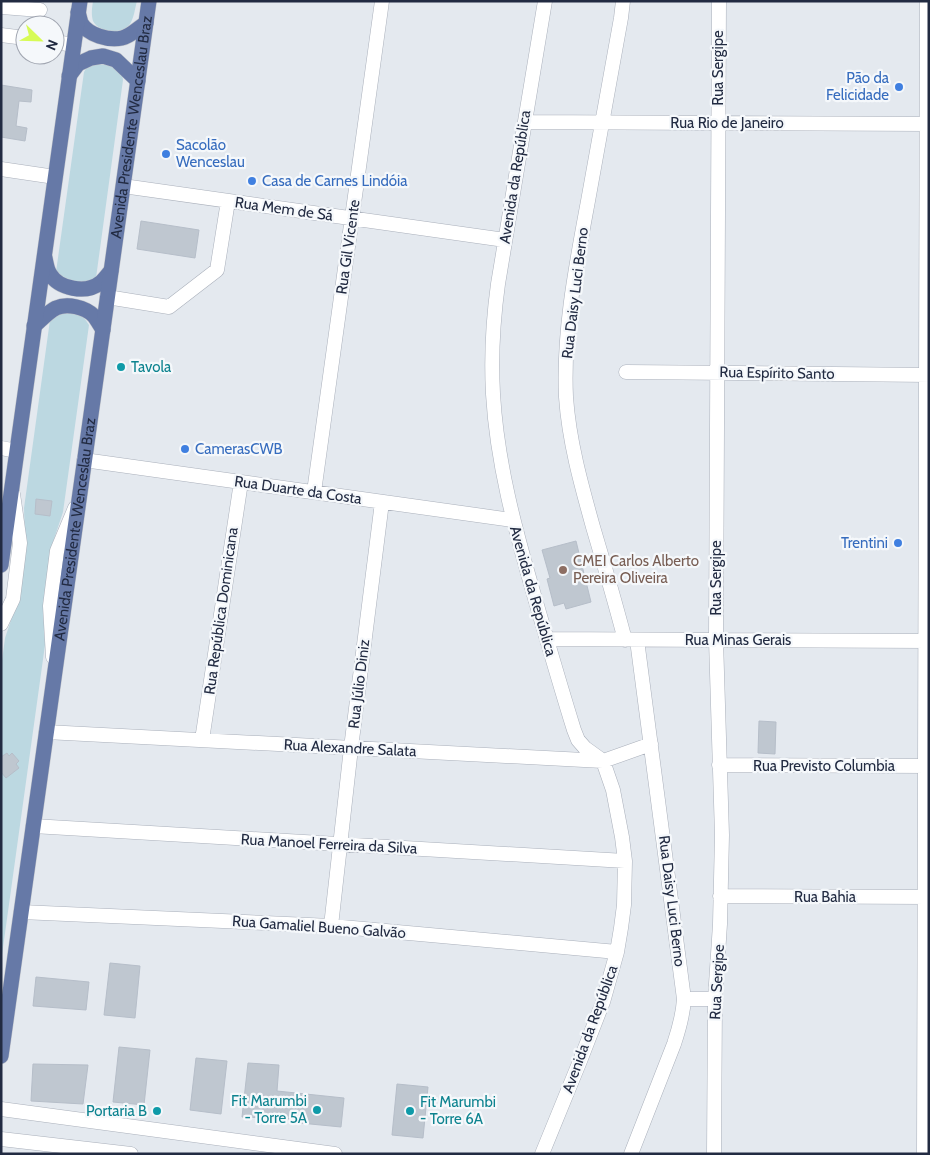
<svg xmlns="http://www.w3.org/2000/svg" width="930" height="1155" viewBox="0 0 930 1155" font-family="Cabin,sans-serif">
<rect width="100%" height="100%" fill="#e4e9ef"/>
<path fill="#bcd8e1" d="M93,1H137C135,8 134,18 130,24C122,35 99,33 93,21C91,14 92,8 93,1Z
M93,64C106,64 112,65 122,74L123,80L96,278L90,283H68L56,272L84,72L87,67Z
M64,312C77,314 82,313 89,325L63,512L51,548L43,605L45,645L1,962V668L5,638L17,602L25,543L24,508L50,320Z"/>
<path fill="#bfc7d0" stroke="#b6bec9" d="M1,85L32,90L31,102L19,101L16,126L27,128L25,141L1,137Z
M141,221L199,230L195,258L137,249Z
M36,499L52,501L50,516L35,514Z
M576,541L591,602L566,609L564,603L554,606L547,579L550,578L542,550Z
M759,721L776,722L775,754L758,753Z
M7,753L9,756L12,753L19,761L16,764L19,768L6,778L1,772V757Z
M110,963L140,966L135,1018L104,1015Z
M36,977L89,982L86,1010L33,1006Z
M119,1047L150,1050L144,1105L113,1102Z
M196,1058L227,1061L221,1114L190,1110Z
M248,1063L279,1065L277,1091L344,1098L341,1127L290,1122L291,1119L242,1117Z
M33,1064L88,1065L83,1104L31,1101Z
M397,1084L428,1087L423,1138L392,1135Z"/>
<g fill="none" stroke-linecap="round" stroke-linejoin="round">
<g stroke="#aab0bb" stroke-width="15">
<path id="minor" d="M623,1L621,18C610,79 599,140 588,201C576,266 563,331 566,397C569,441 581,484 593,527C604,564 615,602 625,640
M2,7L40,10
M1,35L25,38
M55,42L74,45
M525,122L929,124
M1,169L55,177
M123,186L505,240
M107,297L169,307L217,270L228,201
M626,372L929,375
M1,448L17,451
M84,460L512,520
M314,492L382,1
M1,624L13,599L20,543L13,494
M547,639L929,641
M53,657L50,606L57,551L75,508
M46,732L603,761L651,744
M202,740L241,482
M719,765L929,766
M33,826L625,861
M720,896L929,897
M21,912L331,926L617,952
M331,926L351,748L382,502
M684,999H715
M1,1109L335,1154
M1,1139L131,1154
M542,1154L580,1061L603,1002L617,952L621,928L624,905L625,861L622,837L613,790L603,761L585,748L578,740L574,730C560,685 547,640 534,595C515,529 497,463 493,394C491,357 493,320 498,284L545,1
M631,1154L674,1044C679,1029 683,1015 684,999L637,640
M714,1154L715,999L720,924L722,835L716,640L719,1
M924,1154L927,1"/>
</g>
<g stroke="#c1c4ca" stroke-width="16">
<g id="major">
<path d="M78,12C79,15 80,20 81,23C88,35 109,41 122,38C131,36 138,28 146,23"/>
<path d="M69,76L78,64L91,58L103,56L116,60L138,81"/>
<path d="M45,258C46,263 47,270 50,274C59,289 86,294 100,283C104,280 107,275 111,271"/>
<path d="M34,326C41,320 48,312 56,308C67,303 85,307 94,316C97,320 100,325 103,330"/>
<path d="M1,565L80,1"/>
<path id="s1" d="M1,1056L149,1"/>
</g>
</g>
<use href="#minor" stroke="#fff" stroke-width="14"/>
<use href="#major" stroke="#6679a7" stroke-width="15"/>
</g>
<g fill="#3f7fe0" stroke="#f5f8fb" stroke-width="2">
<circle cx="899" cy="87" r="5"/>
<circle cx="166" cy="154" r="5"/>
<circle cx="252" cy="181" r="5"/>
<circle cx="185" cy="449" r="5"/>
<circle cx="898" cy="543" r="5"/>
</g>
<g fill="#0f9aa8" stroke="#f5f8fb" stroke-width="2">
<circle cx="121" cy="367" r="5"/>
<circle cx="317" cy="1110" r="5"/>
<circle cx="157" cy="1111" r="5"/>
<circle cx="410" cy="1111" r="5"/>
</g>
<circle fill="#8d6e63" stroke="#f5f8fb" stroke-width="2" cx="563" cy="570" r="5"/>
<g text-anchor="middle" stroke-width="4.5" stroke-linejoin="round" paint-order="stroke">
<g font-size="15" fill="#222b42" stroke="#f5f8fb">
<text transform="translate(718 68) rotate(-90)" y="5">Rua Sergipe</text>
<text x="727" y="128">Rua Rio de Janeiro</text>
<text dy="5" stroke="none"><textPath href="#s1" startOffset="938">Avenida Presidente Wenceslau Braz</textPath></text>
<text transform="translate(515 177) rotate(-81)" y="5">Avenida da República</text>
<text transform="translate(284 209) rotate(8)" y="5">Rua Mem de Sá</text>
<text transform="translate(348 247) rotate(-82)" y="5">Rua Gil Vicente</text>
<text transform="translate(575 293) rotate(-83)" y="5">Rua Daisy Luci Berno</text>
<text transform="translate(777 373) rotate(1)" y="5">Rua Espírito Santo</text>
<text transform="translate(298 490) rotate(8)" y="5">Rua Duarte da Costa</text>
<text dy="5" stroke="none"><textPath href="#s1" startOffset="532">Avenida Presidente Wenceslau Braz</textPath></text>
<text transform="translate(716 578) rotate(-90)" y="5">Rua Sergipe</text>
<text transform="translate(533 591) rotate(74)" y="5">Avenida da República</text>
<text transform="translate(221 611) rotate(-82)" y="5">Rua República Dominicana</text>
<text x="738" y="645">Rua Minas Gerais</text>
<text transform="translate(359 684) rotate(-83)" y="5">Rua Júlio Diniz</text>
<text transform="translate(350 748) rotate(3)" y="5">Rua Alexandre Salata</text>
<text x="824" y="771">Rua Previsto Columbia</text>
<text transform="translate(329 844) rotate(3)" y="5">Rua Manoel Ferreira da Silva</text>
<text x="825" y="902">Rua Bahia</text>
<text transform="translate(672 901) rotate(83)" y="5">Rua Daisy Luci Berno</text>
<text transform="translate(319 927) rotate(4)" y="5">Rua Gamaliel Bueno Galvão</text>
<text transform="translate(717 982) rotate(-87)" y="5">Rua Sergipe</text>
<text transform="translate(590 1029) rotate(-70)" y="5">Avenida da República</text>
</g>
<g font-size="15" fill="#366cbe" stroke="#f5f8fb" text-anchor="start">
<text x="889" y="83" text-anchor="end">Pão da<tspan x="889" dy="17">Felicidade</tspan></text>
<text x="176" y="150">Sacolão<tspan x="176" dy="17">Wenceslau</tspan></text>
<text x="262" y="186">Casa de Carnes Lindóia</text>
<text x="195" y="454">CamerasCWB</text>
<text x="888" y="548" text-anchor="end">Trentini</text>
</g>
<g font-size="15" fill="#0d838f" stroke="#f5f8fb" text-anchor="start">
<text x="131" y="372">Tavola</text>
<text x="307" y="1106" text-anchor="end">Fit Marumbi<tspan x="307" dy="17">- Torre 5A</tspan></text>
<text x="420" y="1107">Fit Marumbi<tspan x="420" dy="17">- Torre 6A</tspan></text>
<text x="147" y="1116" text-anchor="end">Portaria B</text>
</g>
<g font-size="15" fill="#785e54" stroke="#f5f8fb" text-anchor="start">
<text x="573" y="566">CMEI Carlos Alberto<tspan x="573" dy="17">Pereira Oliveira</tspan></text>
</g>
</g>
<rect width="930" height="1155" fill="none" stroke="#222b42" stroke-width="5"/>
<g transform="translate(40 40) rotate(113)"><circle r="24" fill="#f5f8fb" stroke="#a1a6b1"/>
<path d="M0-4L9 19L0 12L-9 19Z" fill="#d7fb56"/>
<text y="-8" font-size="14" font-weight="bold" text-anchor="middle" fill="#222b42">N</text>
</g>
</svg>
